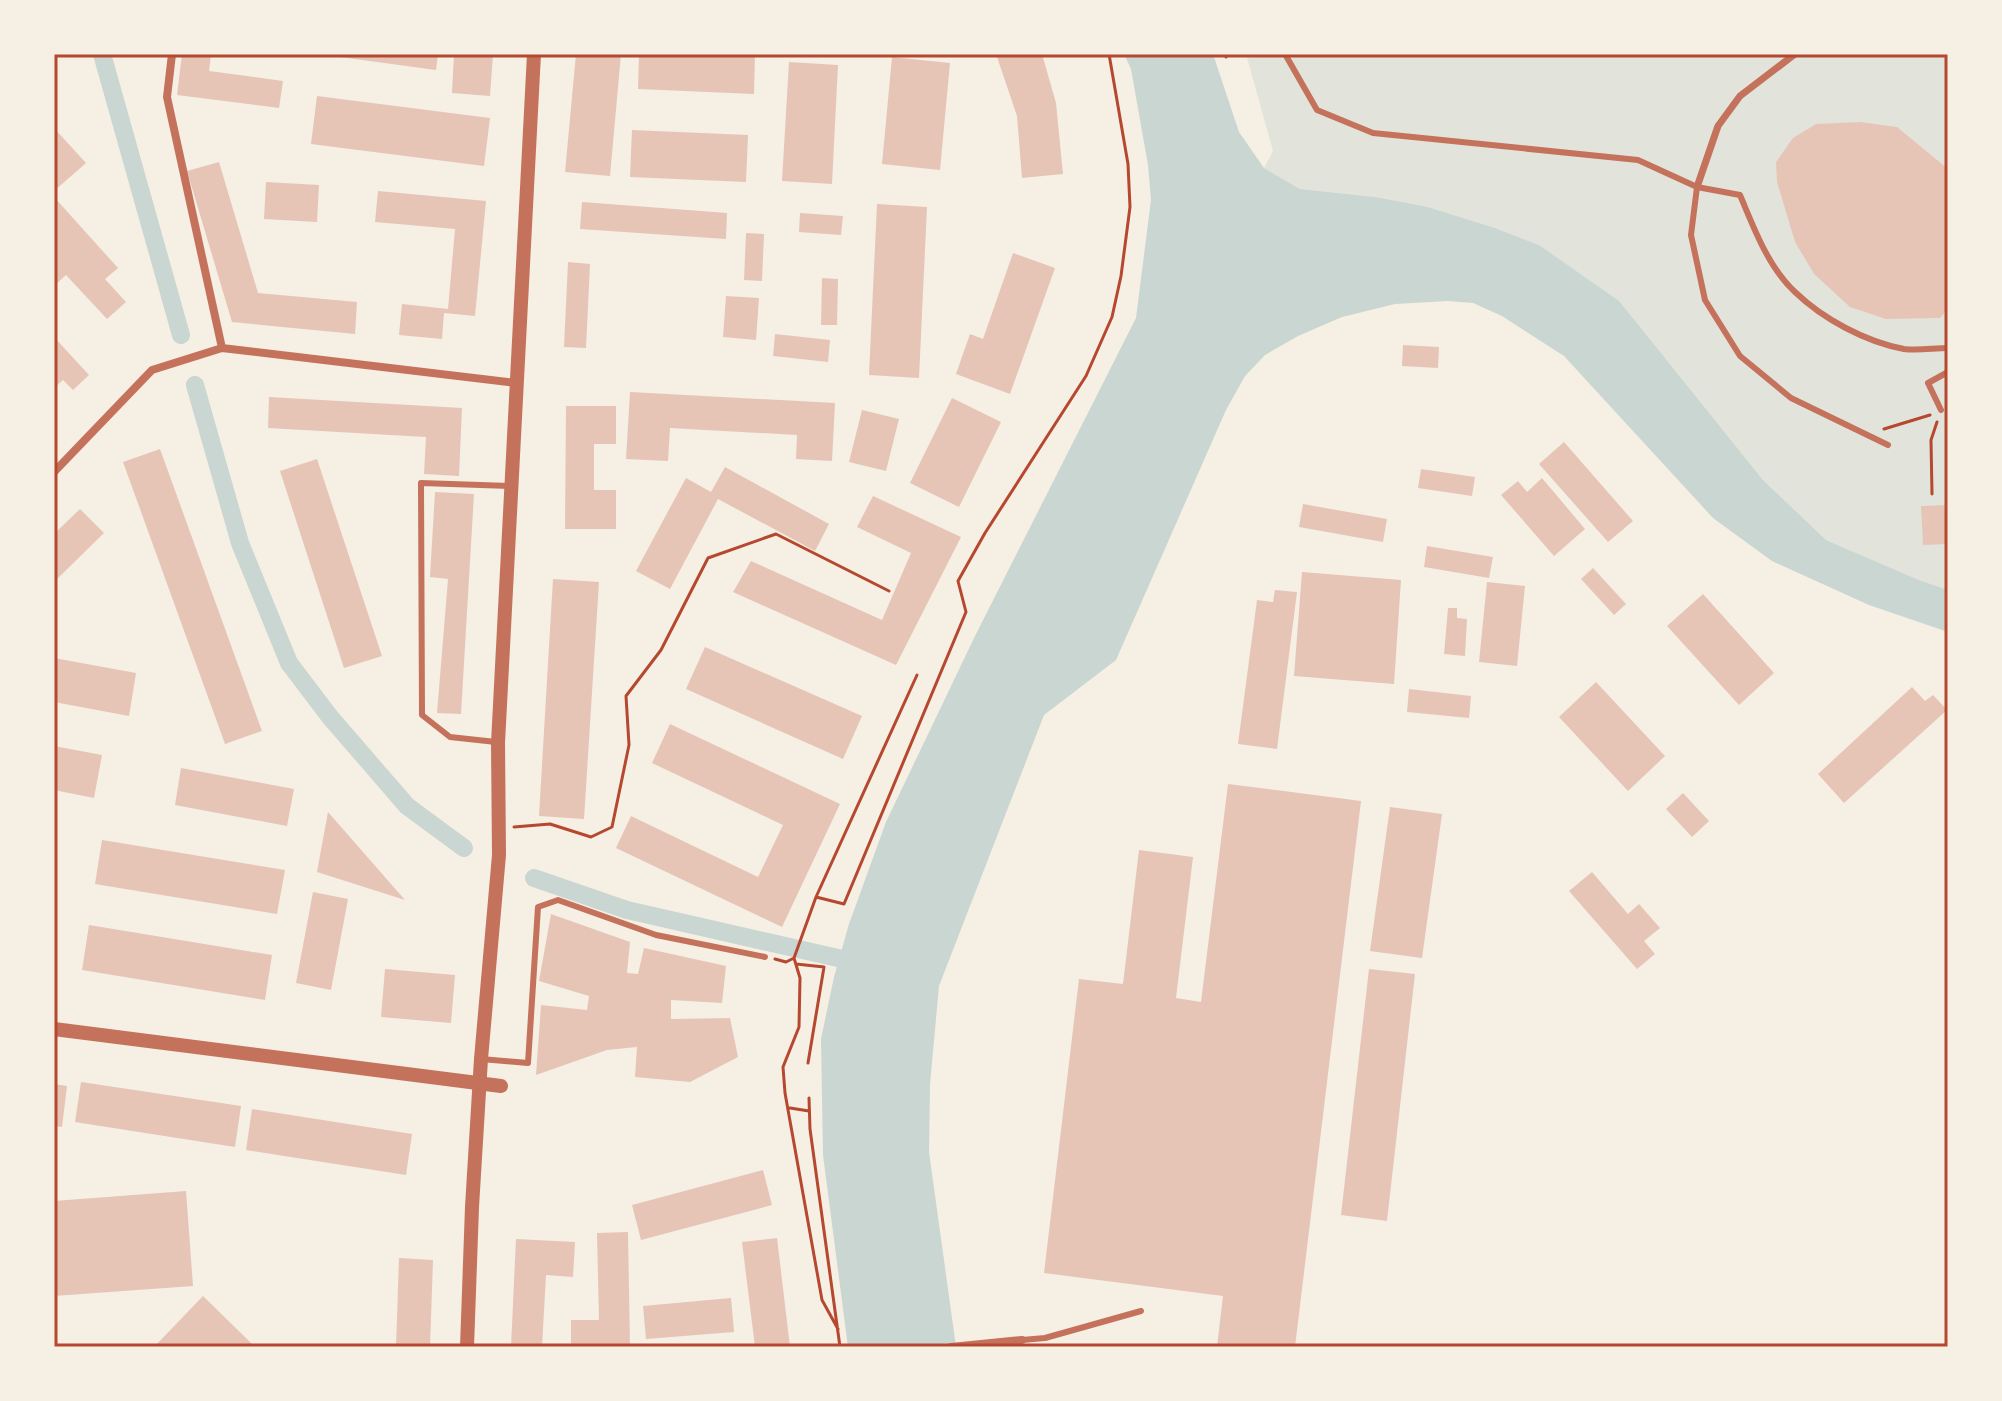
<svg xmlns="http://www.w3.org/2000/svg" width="2002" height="1401" viewBox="0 0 2002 1401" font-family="Montserrat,sans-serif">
<rect width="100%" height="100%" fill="#f6efe4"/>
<path fill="#e2e4dc" d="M1246,54H1948V590L1919,580L1826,540L1763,480L1690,390L1539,245L1495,228L1428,207L1376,197L1300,189L1264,168L1273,151Z"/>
<path fill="#c9d6d2" d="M1124,54H1213L1239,132L1264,168L1300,189L1376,197L1428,207L1495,228L1539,245L1619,301L1763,480L1826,540L1919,580L1948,590V632L1869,605L1772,561L1713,518L1564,356L1502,316L1473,303L1448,301L1395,304L1342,317L1298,336L1265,355L1245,376L1226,410L1116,660L1044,715L939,986L930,1084L929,1152L956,1347H848L823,1155L821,1039L834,977L849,924L886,822L975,636L1136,318L1151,200L1148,165L1131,69Z"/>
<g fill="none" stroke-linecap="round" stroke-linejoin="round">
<path stroke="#c9d6d2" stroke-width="18" d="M102,54L181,335
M195,385L240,543L289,663L330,717L407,806L464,848
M534,878L627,910L860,963"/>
</g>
<path fill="#e6c5b7" d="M182,54H211L209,71L283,81L279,108L177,95Z
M340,54H438L436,70L340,57Z
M454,54H493L490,96L452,93Z
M576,54H621L610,176L565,172Z
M639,54H755L754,94L638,89Z
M996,54H1042L1056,103L1063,174L1022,178L1017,116Z
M892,57L950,63L940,170L882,164Z
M789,62L838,65L832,184L782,181Z
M317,96L490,118L484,166L311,144Z
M1860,122L1897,127L1948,169V309L1940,318L1886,319L1850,307L1814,274L1795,242L1777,182L1776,162L1793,138L1816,124Z
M54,128L86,163L54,191Z
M632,130L748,135L746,182L630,177Z
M219,162L258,293L357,302L355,334L232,322L187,171Z
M266,182L319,185L317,222L264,219Z
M378,191L486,201L475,316L444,313L442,339L399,335L402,304L448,309L455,229L375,222Z
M54,197L118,268L105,279L126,302L107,319L66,275L54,286Z
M582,202L727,213L726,239L580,229Z
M877,204L927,207L919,378L869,375Z
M800,213L843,216L841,235L799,232Z
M746,233L764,234L762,281L744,280Z
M1013,253L1055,268L1010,394L956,374L970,334L983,339Z
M568,262L590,264L586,348L564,347Z
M822,278L838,279L837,325H821Z
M726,296L759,298L756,340L723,337Z
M775,334L830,340L828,362L773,356Z
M54,337L89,375L73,390L63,380L54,388Z
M1403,345L1439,347L1438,368L1402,366Z
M630,392L835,403L832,461L796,459L797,435L670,428L668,461L626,459Z
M269,397L462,408L459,476L424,474L426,437L268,428Z
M952,398L1001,422L959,507L910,483Z
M566,406H616V444H594V490H616V529H565Z
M862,410L899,419L886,471L849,462Z
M1564,442L1633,521L1608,542L1539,464Z
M160,449L262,731L225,744L123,462Z
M317,459L382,656L344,668L280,471Z
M725,467L829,524L815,551L718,499L670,589L636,571L686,478L711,492Z
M1421,469L1475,477L1472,496L1418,488Z
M1542,478L1585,529L1554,556L1501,495L1518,481L1527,492Z
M435,492L474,494L461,714L437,713L448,579L430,577Z
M873,496L961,537L896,665L733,592L751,561L882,620L911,553L857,527Z
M1303,504L1387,519L1383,542L1299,527Z
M1948,505V544L1923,545L1921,506Z
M80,509L104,533L54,582V534Z
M1427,546L1493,557L1489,578L1424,567Z
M1593,568L1626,604L1614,615L1581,579Z
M1302,572L1401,580L1394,684L1294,676Z
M553,579L599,582L584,819L539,816Z
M1487,582L1525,586L1517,666L1479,662Z
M1275,590L1297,592L1277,749L1238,744L1257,600L1273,602Z
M1703,594L1774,673L1739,705L1667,626Z
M1448,608H1457V618L1467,619L1465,656L1444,654Z
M705,647L862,716L843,759L686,689Z
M54,658L136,673L129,716L54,702Z
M1596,682L1665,756L1628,791L1559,717Z
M1912,687L1925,701L1933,695L1947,710L1844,803L1818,774Z
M1409,689L1471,696L1469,718L1407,712Z
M670,724L840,804L782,927L616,848L631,816L758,877L783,825L652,763Z
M54,746L102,755L94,798L54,790Z
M181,768L294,789L287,826L175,805Z
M1228,784L1361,801L1295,1347H1217L1223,1296L1044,1273L1079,979L1123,984L1139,850L1193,857L1176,998L1201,1002Z
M1683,793L1709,821L1692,837L1666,809Z
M1390,807L1442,814L1422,958L1370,951Z
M328,812L405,900L317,872Z
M102,840L285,870L277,914L95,884Z
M1592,872L1628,914L1639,904L1660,928L1644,941L1655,954L1637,969L1569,891Z
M313,892L348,899L331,990L296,983Z
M551,914L630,942L627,973L638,974L644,948L726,966L722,1003L671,1000V1019L730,1018L738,1057L690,1082L635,1077L637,1047L607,1050L536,1075L541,1005L587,1010L589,996L539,981Z
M89,925L272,955L265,1000L82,970Z
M385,969L455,975L451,1023L381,1017Z
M1369,969L1415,974L1387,1221L1341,1215Z
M81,1082L241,1106L235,1147L75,1122Z
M54,1084L67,1086L62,1127L54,1126Z
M252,1109L412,1134L406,1175L246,1150Z
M763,1170L772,1205L641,1240L632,1205Z
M186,1191L193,1286L54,1296V1201Z
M628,1232L630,1347H571V1320H599L597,1233Z
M777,1238L790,1347H755L742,1242Z
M516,1239L575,1242L573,1277L546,1275L542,1347H511Z
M399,1258L433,1260L430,1347H396Z
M203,1296L249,1341L255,1347H154Z
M731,1298L734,1332L646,1339L643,1306Z"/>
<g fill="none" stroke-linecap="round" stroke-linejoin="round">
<path stroke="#b5482f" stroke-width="3" d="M1225,54L1226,57
M1884,429L1930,415
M1932,494L1931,440L1937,422
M514,827L550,824L591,837L612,827L629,745L626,696L661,650L708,558L776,534L889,591
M816,897L844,904L966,612L958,581L985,533L1086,376L1112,317L1121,276L1130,207L1128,164L1109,54
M775,959L786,962L794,958
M796,964L824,967L808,1063
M809,1098L810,1129L840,1347
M790,1108L809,1111
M838,1329L822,1300L785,1093L783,1067L799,1027L800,978L794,958L816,897L917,675"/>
<path stroke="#c5725c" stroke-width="6" d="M1285,54L1317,110L1373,133L1638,160L1697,187L1740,195C1754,228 1768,267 1795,292C1823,319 1866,342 1904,349C1918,351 1934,348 1948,348
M1697,187L1691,235L1705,300L1740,356L1791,398L1888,445
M1941,410L1928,383L1948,372
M496,742L450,737L422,715L421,483L512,486
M481,1059L528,1063L538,907L558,900L656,935L765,957
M1022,1340L1045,1338L1141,1311"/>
<path stroke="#c5725c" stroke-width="7" d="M1697,187L1718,126L1740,96L1795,54"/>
<path stroke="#c5725c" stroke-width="8" d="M172,54L167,97L222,348
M54,472L152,370L222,348L517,383
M951,1347L1022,1340"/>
<path stroke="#c5725c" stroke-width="14" d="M54,1029L501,1086
M467,1347L472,1207L481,1059L499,855L498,743L534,54"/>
</g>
<rect width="2002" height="1401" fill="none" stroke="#f6efe4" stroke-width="112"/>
<rect x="56" y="56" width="1890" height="1289" fill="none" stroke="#b5482f" stroke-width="3"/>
</svg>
